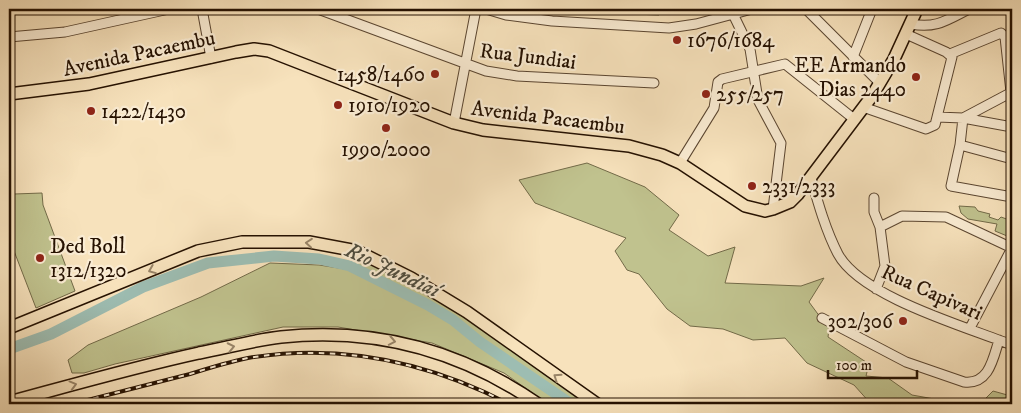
<svg xmlns="http://www.w3.org/2000/svg" width="1021" height="413" viewBox="0 0 1021 413" font-family="'IM FELL DW Pica',serif">
<rect width="100%" height="100%" fill="#f7e2bc"/>
<filter id="stains"><feTurbulence type="fractalNoise" baseFrequency=".004" numOctaves="4"/><feColorMatrix values="0 0 0 0 .2 0 0 0 0 .09 0 0 0 0 .02 0 0 0 .5 -.17"/></filter>
<radialGradient id="worn" r=".72"><stop offset=".6" stop-color="#630" stop-opacity="0"/><stop offset="1" stop-color="#630" stop-opacity=".3"/></radialGradient>
<path fill="#c0c28e" stroke="#726a48" d="M558,9H660L659,15L559,11Z
M587,163L645,187L679,215L669,230L708,256L735,247L725,283L801,286L824,278L809,302L829,329L828,337L869,364L866,376L888,378L912,395L962,404L981,403L993,391L1011,396L1000,404H871L854,385L807,363L785,338L753,340L723,329L690,326L667,309L639,274L627,270L615,251L626,238L535,203L519,180Z
M13,189L14,194L42,193L43,205L75,291L36,308L9,238V190Z
M959,206L975,207L978,211L990,214L989,217L998,220L1001,217L1012,221V238L995,231L997,224L968,219L961,213Z
M355,257L397,277L467,318L588,404H548L504,373L432,343L338,327H283L115,364L84,373H72L68,360L88,345L201,297L270,263L319,265L345,269Z"/>
<g fill="none" stroke-linecap="round" stroke-linejoin="round">
<path stroke="#9dbdb2" stroke-width="11" d="M9,349L51,334L143,287L208,263L274,256L319,259L350,266L428,305L453,320L480,342L571,404"/>
<g stroke="#5a4530" stroke-width="11">
<path id="minor" d="M202,9L211,58
M318,9L486,71L517,76L654,83
M486,9L506,15L552,21L669,28L696,24L752,9
M806,9L880,83
M733,14L750,49L758,100L781,143L773,209
M911,24C936,29 947,20 969,9
M9,37L65,32L169,9
M950,54L1001,33L1005,37L1011,92
M853,57L872,9
M1012,92L963,118L960,145L951,186L1012,197
M863,107L926,129L935,125L952,57L946,52L906,34
M937,117L963,118L1012,127
M454,123L476,9
M960,145L1012,159
M680,163L714,108L718,82L722,79L785,64L854,119
M811,178C818,203 826,231 838,254C861,297 967,327 1012,345
M874,198V212L880,227
M876,289L885,266L880,227L902,216L946,217L1012,248
M822,318L906,362L964,382C989,385 993,359 999,340
M970,328L1012,248"/>
</g>
<g stroke="#251101" stroke-width="14">
<path id="major" d="M9,94L89,84L236,52L254,49L269,51L454,123L483,130L629,146L662,155L680,163L745,206L765,211L773,209L790,202L798,194L872,96L894,59L917,9
M9,328L198,251L242,242H309L357,251L411,278L467,312L597,404
M9,402C72,385 135,367 199,353C226,348 254,340 281,337C376,327 460,350 538,404"/>
</g>
<use href="#minor" stroke="#faecd3" stroke-width="9"/>
<use href="#major" stroke="#f7e2bc" stroke-width="11"/>
<g stroke="#251101" stroke-width="4">
<path id="rail" d="M72,404C111,394 150,384 190,374C209,368 229,362 248,358C339,343 428,362 509,404"/>
</g>
<use href="#rail" stroke="#faecd3" stroke-width="2" stroke-dasharray="5.5" stroke-linecap="butt"/>
</g>
<defs><path id="oneway-chevron" d="M-2-3.5L2.5 0L-2 3.5" fill="none" stroke-width="1.6" stroke-linecap="round" stroke-linejoin="round" transform="scale(1.25)"/></defs>
<g stroke="#988468">
<use href="#oneway-chevron" transform="translate(309 243) rotate(-175)"/>
<use href="#oneway-chevron" transform="translate(152 270) rotate(158)"/>
<use href="#oneway-chevron" transform="translate(392 341) rotate(11)"/>
<use href="#oneway-chevron" transform="translate(231 347) rotate(-12)"/>
<use href="#oneway-chevron" transform="translate(557 377) rotate(-146)"/>
<use href="#oneway-chevron" transform="translate(73 385) rotate(-15)"/>
</g>
<g fill="#8f2418" stroke="#faecd3" stroke-width="2">
<circle cx="677" cy="40" r="5"/>
<circle cx="435" cy="74" r="5"/>
<circle cx="916" cy="77" r="5"/>
<circle cx="706" cy="94" r="5"/>
<circle cx="338" cy="105" r="5"/>
<circle cx="91" cy="111" r="5"/>
<circle cx="386" cy="128" r="5"/>
<circle cx="752" cy="186" r="5"/>
<circle cx="40" cy="258" r="5"/>
<circle cx="903" cy="321" r="5"/>
</g>
<g text-anchor="middle" stroke-width="4.5" stroke-linejoin="round" paint-order="stroke">
<g font-size="21" fill="#251101" stroke="#faecd3" text-anchor="start">
<text x="687" y="47">1676/1684</text>
<text x="906" y="72" text-anchor="end">EE Armando<tspan x="906" dy="24">Dias 2440</tspan></text>
<text x="425" y="81" text-anchor="end">1458/1460</text>
<text x="716" y="101">255/257</text>
<text x="348" y="112">1910/1920</text>
<text x="101" y="118">1422/1430</text>
<text x="386" y="156" text-anchor="middle">1990/2000</text>
<text x="762" y="193">2331/2333</text>
<text x="50" y="253">Ded Boll<tspan x="50" dy="24">1312/1320</tspan></text>
<text x="893" y="328" text-anchor="end">302/306</text>
</g>
<g font-size="21" fill="#251101" stroke="#faecd3">
<text transform="translate(139 53) rotate(-12)" y="7">Avenida Pacaembu</text>
<text transform="translate(528 56) rotate(7)" y="7">Rua Jundiai</text>
<text transform="translate(548 117) rotate(7)" y="7">Avenida Pacaembu</text>
<text transform="translate(932 292) rotate(24)" y="7">Rua Capivari</text>
</g>
<g font-size="22" font-style="italic" fill="#4f4d3f" stroke="#faecd3">
<text transform="translate(393 269) rotate(25)" y="8">Rio Jundiaí</text>
</g>
</g>
<rect width="1021" height="413" fill="none" stroke="#f7e2bc" stroke-width="30"/>
<rect x="10" y="10" width="1001" height="393" fill="none" stroke="#251101" stroke-width="2.5"/>
<rect x="15" y="15" width="991" height="383" fill="none" stroke="#251101"/>
<path d="M828 370v8h89v-8" fill="none" stroke="#251101" stroke-width="2.5"/>
<text x="836" y="370" font-size="15" fill="#251101" stroke="#faecd3" stroke-width="4" paint-order="stroke">100 m</text>
<rect width="100%" height="100%" filter="url(#stains)"/>
<rect width="100%" height="100%" fill="url(#worn)"/>
</svg>
